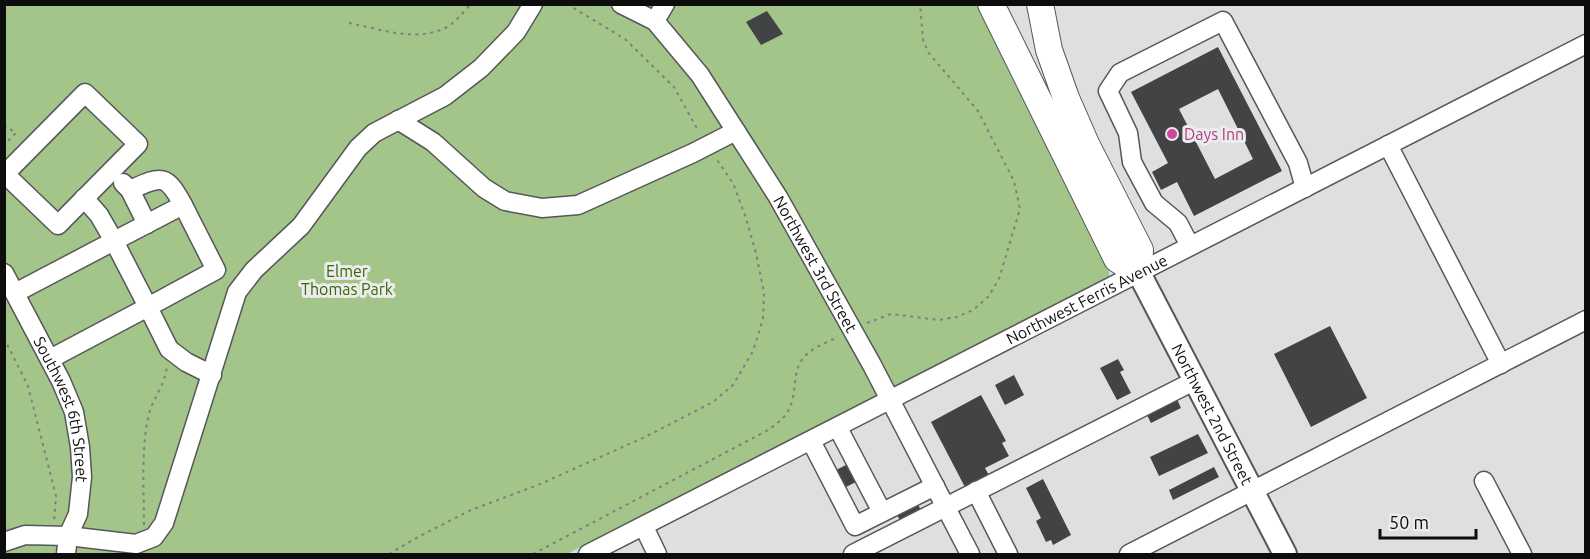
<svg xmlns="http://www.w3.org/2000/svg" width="1590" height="559" viewBox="0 0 1590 559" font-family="Ubuntu,sans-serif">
<rect width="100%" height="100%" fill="#dedfe0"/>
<path fill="#a3c589" d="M4,5H979L1109,261V276L1099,283L567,554H5Z"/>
<path fill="#424344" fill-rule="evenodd" d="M767,11L783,34L761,45L746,22Z
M1218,47L1282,171L1194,216L1177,182L1161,190L1152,172L1168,163L1131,92ZM1218,89L1253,159L1215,179L1179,109Z
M1330,326L1367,398L1311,427L1274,354Z
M1118,359L1124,370L1120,372L1131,393L1117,400L1100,368Z
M1014,375L1024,395L1005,405L995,385Z
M981,395L1006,441L1002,443L1009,456L985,468L991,479L967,491L931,422Z
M1175,395L1181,408L1151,423L1145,411Z
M1198,434L1208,453L1159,476L1150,457Z
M848,464L858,481L844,488L836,470Z
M1214,467L1219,477L1173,500L1169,490Z
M1043,479L1071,535L1053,545L1051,540L1046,542L1036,521L1041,518L1026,488Z
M917,503L924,515L902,526L897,514Z"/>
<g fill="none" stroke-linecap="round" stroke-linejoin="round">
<g stroke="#565758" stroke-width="21">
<g id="minor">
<path id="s1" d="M621,4L655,21L700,75L778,197L872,365L970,554"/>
<path d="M655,21L665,4"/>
<path d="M398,120L433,142L484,188L505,201L542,208L578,205L693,153L736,131"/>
<path d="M1388,145L1501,364"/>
<path d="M4,175L5,174L85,93L138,144L58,225L5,174"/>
<path d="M123,183L130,190L147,224"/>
<path d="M130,190C161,176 166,173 183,205"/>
<path d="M1190,246L1178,223L1154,203L1132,162L1128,133L1108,91L1120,73L1223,21L1298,163L1305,188"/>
<path id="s2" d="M4,273L61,381L74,412L80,447L82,477L78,514L68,536L66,554"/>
<path d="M15,293L114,241L148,307L216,270L183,205L114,241L99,215L84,198"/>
<path d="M50,359L148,307L169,349L186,362L212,375"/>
<path d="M838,428L882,512"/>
<path d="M811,441L855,526L935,486"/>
<path d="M1484,481L1522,554"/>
<path d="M976,491L1008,554"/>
<path d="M644,527L657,554"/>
<path d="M4,542L25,535L68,536L136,544L154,537L164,523L237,292L254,270L301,226L358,148L374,133L445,96L481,68L516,32L533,4"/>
<path id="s3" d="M588,554L1586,44"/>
<path d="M853,554L1196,380"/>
<path d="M1129,554L1586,320"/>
</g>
</g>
<g stroke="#565758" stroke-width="26">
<g id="major">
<path id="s4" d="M1139,273L1285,554"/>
</g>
</g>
<g stroke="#565758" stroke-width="28">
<path id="highway" d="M991,4L1117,259L1139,273L1140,250L1086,144L1066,98L1049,50L1040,4"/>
</g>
<path stroke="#7e7f80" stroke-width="2" stroke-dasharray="3 4.5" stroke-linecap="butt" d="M567,4L625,39L674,87L699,132
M349,23C381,29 416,43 447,27C455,23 463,12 471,4
M4,125L16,133L4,145
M867,323L891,314L939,320L957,317L973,310L988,297L999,279L1020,209L1014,181L978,111L928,52L923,40L920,4
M4,338L28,386L56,496L54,521
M144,525C144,490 141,452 148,418C151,400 164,389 167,366
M389,554L420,536L471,510L538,485L645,437L713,402L733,385L753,351L763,319L764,293L756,253L746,218L733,183L715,157
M533,554L770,429C777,423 785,418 789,409C798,392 791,370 805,356C814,347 827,342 838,337"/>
<use href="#minor" stroke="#fff" stroke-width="18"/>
<use href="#major" stroke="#fff" stroke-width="22"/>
<use href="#highway" stroke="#fff" stroke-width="26"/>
</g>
<circle fill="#d1479c" stroke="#ebeced" stroke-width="2" cx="1172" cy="134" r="6"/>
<g text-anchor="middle" stroke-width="6" stroke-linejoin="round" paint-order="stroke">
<g font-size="16" fill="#b23c85" stroke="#ebeced" text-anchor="start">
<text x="1184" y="140">Days Inn</text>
</g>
<g font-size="16" fill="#0d0d0e" stroke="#ebeced">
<text dy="6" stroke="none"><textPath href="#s1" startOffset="330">Northwest 3rd Street</textPath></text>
<text dy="6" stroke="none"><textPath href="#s3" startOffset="560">Northwest Ferris Avenue</textPath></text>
<text dy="6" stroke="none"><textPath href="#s2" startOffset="150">Southwest 6th Street</textPath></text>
<text dy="6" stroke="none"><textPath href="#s4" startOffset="159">Northwest 2nd Street</textPath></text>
</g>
<g font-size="16" fill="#3c6602" stroke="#ebeced">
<text x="347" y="277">Elmer<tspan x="347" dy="18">Thomas Park</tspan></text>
</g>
</g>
<rect width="1590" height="559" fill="none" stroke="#0d0d0e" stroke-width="12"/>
<path d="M1380 529v9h96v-9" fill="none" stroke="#0d0d0e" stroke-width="3"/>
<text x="1389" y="529" font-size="18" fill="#0d0d0e" stroke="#ebeced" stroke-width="4.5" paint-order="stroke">50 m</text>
</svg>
